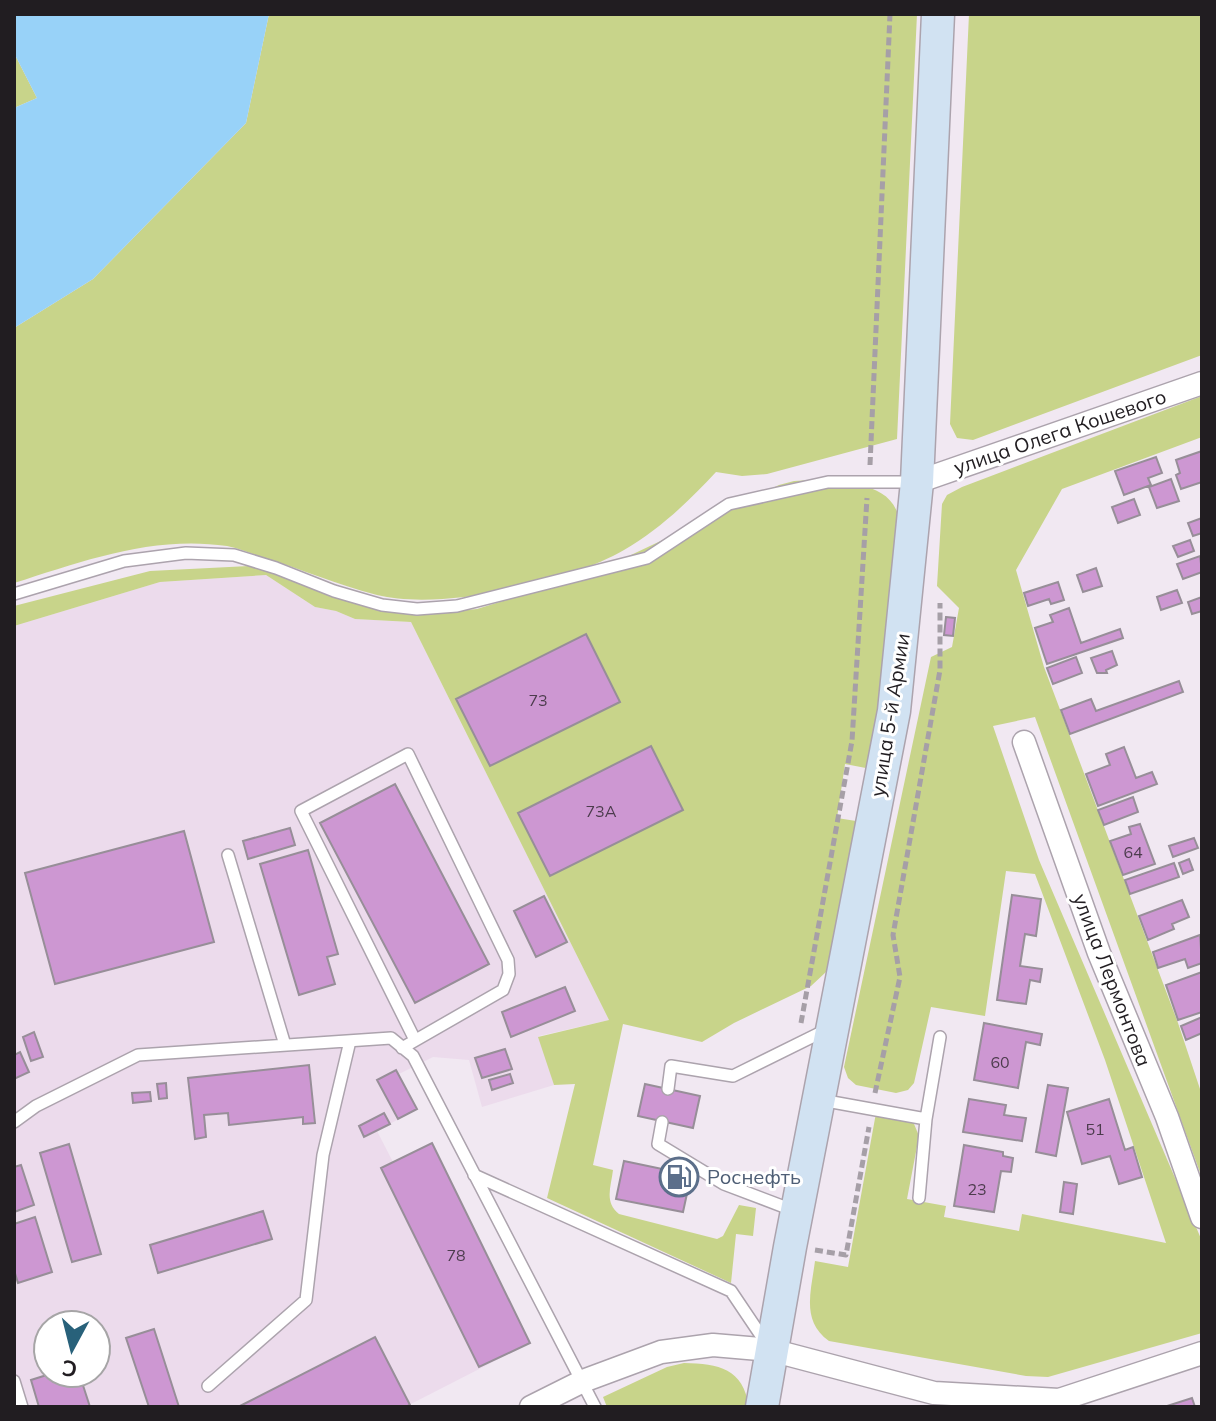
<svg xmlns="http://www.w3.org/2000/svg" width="1216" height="1421" viewBox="0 0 1216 1421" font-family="Mulish,sans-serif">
<rect width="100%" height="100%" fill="#f1e8f2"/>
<path fill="#ecdbec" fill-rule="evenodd" d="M266,575L315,607L336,611L355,619L411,622L609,1020L539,1036L554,1085L482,1107L469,1060L433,1057L399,1074L417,1109L377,1131L393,1162L530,1343L405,1407H14V626L160,582ZM48,1325H96V1373H48Z"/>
<path fill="#c8d48a" d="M269,14H917L897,439L767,474L742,476L716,472C689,501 659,530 624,550C567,583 441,611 377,595C338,585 301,569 262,557C251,554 239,548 227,546C153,535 83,561 14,583V328L93,279L246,123Z
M969,14H1202V355L973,440L957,438L950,424Z
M14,53L37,98L14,108Z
M1202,396V437L1062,489L1016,570L1044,667L1178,1023L1202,1095V1178L1035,717L993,726L1039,860L1202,1241V1333L1048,1377L1026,1376L829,1341C801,1321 811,1292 815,1261L848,1267L876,1113L912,1119L919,1136L907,1199L946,1206L944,1217L1019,1231L1022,1214L1166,1243L1105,1060L1035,874L1006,871L985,1016L931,1007L914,1083L908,1090L896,1093L856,1085L848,1078L844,1067L931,657L952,647L959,608L937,586L942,504L947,495L962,487Z
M812,480C844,484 890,480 899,518L871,769L845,764L837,818L856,821L830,961L826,972L811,986L734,1023L702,1042L623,1024L593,1165L613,1170C611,1187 604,1202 619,1214L717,1239L723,1236L739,1205L756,1208L753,1236L736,1234L731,1283L547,1198L575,1084L554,1085L538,1037L609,1020L411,622L355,619L336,611L315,607L266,575L160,582L14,626V606L150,571L249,566L274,571L329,596L395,611L418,615L477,609L595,572L779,485L794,481Z
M684,1363C719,1364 743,1368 749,1407H607L603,1397L667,1367Z"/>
<path fill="#98d2f8" d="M14,14H269L246,123L93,279L14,328V108L37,98L14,53Z"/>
<path fill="#cd97d2" stroke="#978e98" stroke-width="2" d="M1202,451V482L1181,489L1176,475L1180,473L1176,460Z
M1156,457L1162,473L1148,478L1151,485L1124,495L1115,471Z
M1171,479L1179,501L1157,508L1149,487Z
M1134,499L1140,515L1118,523L1112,507Z
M1202,518V533L1193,536L1188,523Z
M1190,540L1194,551L1178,557L1173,546Z
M1200,556L1202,572L1183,579L1177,564Z
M1096,568L1102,586L1083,592L1077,575Z
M1058,582L1064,600L1051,604L1049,599L1028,606L1024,593Z
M1177,590L1182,603L1161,610L1157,597Z
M1202,597V611L1192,614L1188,602Z
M1069,608L1081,643L1120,629L1123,638L1047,664L1035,628L1053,622L1050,615Z
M946,617L955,618L953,636L944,635Z
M586,634L620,702L490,766L456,699Z
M1112,651L1117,665L1106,670L1107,673H1097L1091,658Z
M1076,657L1082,673L1053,684L1047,668Z
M1179,681L1183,692L1070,734L1061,710L1091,699L1096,711Z
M651,746L683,810L550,876L518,813Z
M1124,747L1136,778L1152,772L1157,784L1098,806L1086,774L1110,765L1106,754Z
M395,784L489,964L415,1003L320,823Z
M1133,797L1138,812L1104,825L1098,810Z
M1140,824L1155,864L1123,875L1110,841L1131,834L1129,827Z
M290,828L295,845L248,859L243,841Z
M184,831L214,942L55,984L25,873Z
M1194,838L1198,848L1173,857L1169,846Z
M308,850L338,954L327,957L335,984L299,995L260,864Z
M1189,859L1193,870L1183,874L1179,863Z
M1174,863L1179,877L1130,894L1125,880Z
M1012,895L1041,899L1036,936L1025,934L1020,966L1042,969L1040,982L1030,980L1026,1004L997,1000Z
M544,896L567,942L536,957L514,911Z
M1182,900L1189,917L1172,924L1174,929L1148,940L1139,916Z
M1200,935L1202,963L1188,968L1185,959L1158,968L1153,952Z
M1202,972V1012L1178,1020L1166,985Z
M565,987L575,1011L511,1037L502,1012Z
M1202,1017V1033L1186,1040L1181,1026Z
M984,1023L1042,1034L1040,1045L1026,1042L1018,1088L974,1080Z
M34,1032L43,1057L31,1061L23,1037Z
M505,1049L512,1069L482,1078L475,1058Z
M20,1052L29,1072L14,1079V1055Z
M309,1065L315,1123L303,1124V1117L229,1125L228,1113L204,1115L206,1137L195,1139L188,1078Z
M396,1070L417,1109L398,1119L377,1080Z
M510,1074L513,1083L492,1090L489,1080Z
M166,1083L167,1098L159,1099L157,1084Z
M645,1084L700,1096L693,1128L638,1116Z
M1048,1085L1068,1088L1056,1156L1036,1152Z
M150,1092L151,1101L133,1103L132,1093Z
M969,1099L1006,1105L1004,1115L1026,1118L1022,1141L963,1132Z
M1109,1099L1125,1150L1133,1147L1142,1177L1119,1184L1110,1156L1082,1164L1067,1112Z
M384,1113L390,1124L364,1137L359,1126Z
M432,1143L530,1343L479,1367L381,1168Z
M69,1144L101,1254L72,1262L40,1153Z
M964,1145L1003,1152V1156L1013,1158L1011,1172L1001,1171L994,1212L954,1206Z
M624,1161L691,1175L683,1212L616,1199Z
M21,1165L34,1205L14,1212V1167Z
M1064,1182L1077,1184L1073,1214L1060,1212Z
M263,1211L272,1239L158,1273L150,1245Z
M35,1217L52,1272L18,1283L14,1270V1224Z
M154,1329L179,1407H149L126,1338Z
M375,1337L410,1405L405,1407H238Z
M53,1373H79L90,1407H39L31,1380Z
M1192,1398L1195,1407H1164Z"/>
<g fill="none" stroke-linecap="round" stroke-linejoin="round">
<g stroke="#aca3ad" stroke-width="14">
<path id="lane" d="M14,594L124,561L186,553L234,555L276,568L334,591L382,605L417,609L457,606L647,558L729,504L828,482H915
M228,855L285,1045
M402,1048L503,990L509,974L508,960L408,754L301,811L415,1040
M668,1089L671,1066L733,1076L828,1029
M821,1100L926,1119
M14,1122L36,1106L138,1055L391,1038L413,1056L595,1407
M662,1122L658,1144L724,1184L795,1211
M474,1175L731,1291L766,1343
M919,1198L926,1119L940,1037
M14,1381L22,1407
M208,1386L306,1300L323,1155L350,1041"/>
</g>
<g stroke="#aca3ad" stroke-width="25">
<path id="street" d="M917,482L1202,383
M1024,742L1099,953L1167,1117L1202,1217
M531,1407L583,1381L661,1352L713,1345L771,1350L934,1393L1059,1400L1202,1353"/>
</g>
<g stroke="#aca3ad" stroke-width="35">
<path id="secondary" d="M762,1407L790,1247L894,711L917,482L938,14"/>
</g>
<path stroke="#a69fa7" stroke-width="5" stroke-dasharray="8 4" stroke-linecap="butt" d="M870,465L890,14
M801,1023L852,741L867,498
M875,1093L900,977L893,935L940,670V603
M815,1250L846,1255L869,1127"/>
<use href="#lane" stroke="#fff" stroke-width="11"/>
<use href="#street" stroke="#fff" stroke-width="22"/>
<use href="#secondary" stroke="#d1e2f2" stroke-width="32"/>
</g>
<defs>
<g id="fuel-ring" transform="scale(2)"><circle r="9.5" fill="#fff" stroke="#5c6f8a" stroke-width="1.5"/><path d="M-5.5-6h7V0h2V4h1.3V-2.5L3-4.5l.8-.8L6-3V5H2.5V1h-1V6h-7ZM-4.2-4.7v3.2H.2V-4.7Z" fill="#5c6f8a"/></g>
</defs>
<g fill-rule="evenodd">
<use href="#fuel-ring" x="679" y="1177"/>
</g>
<g text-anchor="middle" stroke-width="6" stroke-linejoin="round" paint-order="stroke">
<g font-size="16" fill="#4c3c4d">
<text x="538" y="706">73</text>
<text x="601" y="817">73А</text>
<text x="1133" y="858">64</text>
<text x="1000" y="1068">60</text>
<text x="1095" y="1135">51</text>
<text x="977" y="1195">23</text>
<text x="456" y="1261">78</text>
</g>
<g font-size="20" fill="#211d21" stroke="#fff">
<text transform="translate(1060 432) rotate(-19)" y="7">улица Олега Кошевого</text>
<text transform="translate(890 715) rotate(-81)" y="7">улица 5-й Армии</text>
<text transform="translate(1112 980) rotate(69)" y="7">улица Лермонтова</text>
</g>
<g font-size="20" fill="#4e5e75" stroke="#fff" text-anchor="start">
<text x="707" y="1184">Роснефть</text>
</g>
</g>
<rect width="1216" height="1421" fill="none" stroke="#211d21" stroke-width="32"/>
<g transform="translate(72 1349) rotate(187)"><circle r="38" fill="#ffffff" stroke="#a6a5a6" stroke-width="2"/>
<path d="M0-6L14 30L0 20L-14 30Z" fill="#28617a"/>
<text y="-12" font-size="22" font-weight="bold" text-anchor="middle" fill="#211d21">С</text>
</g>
</svg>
